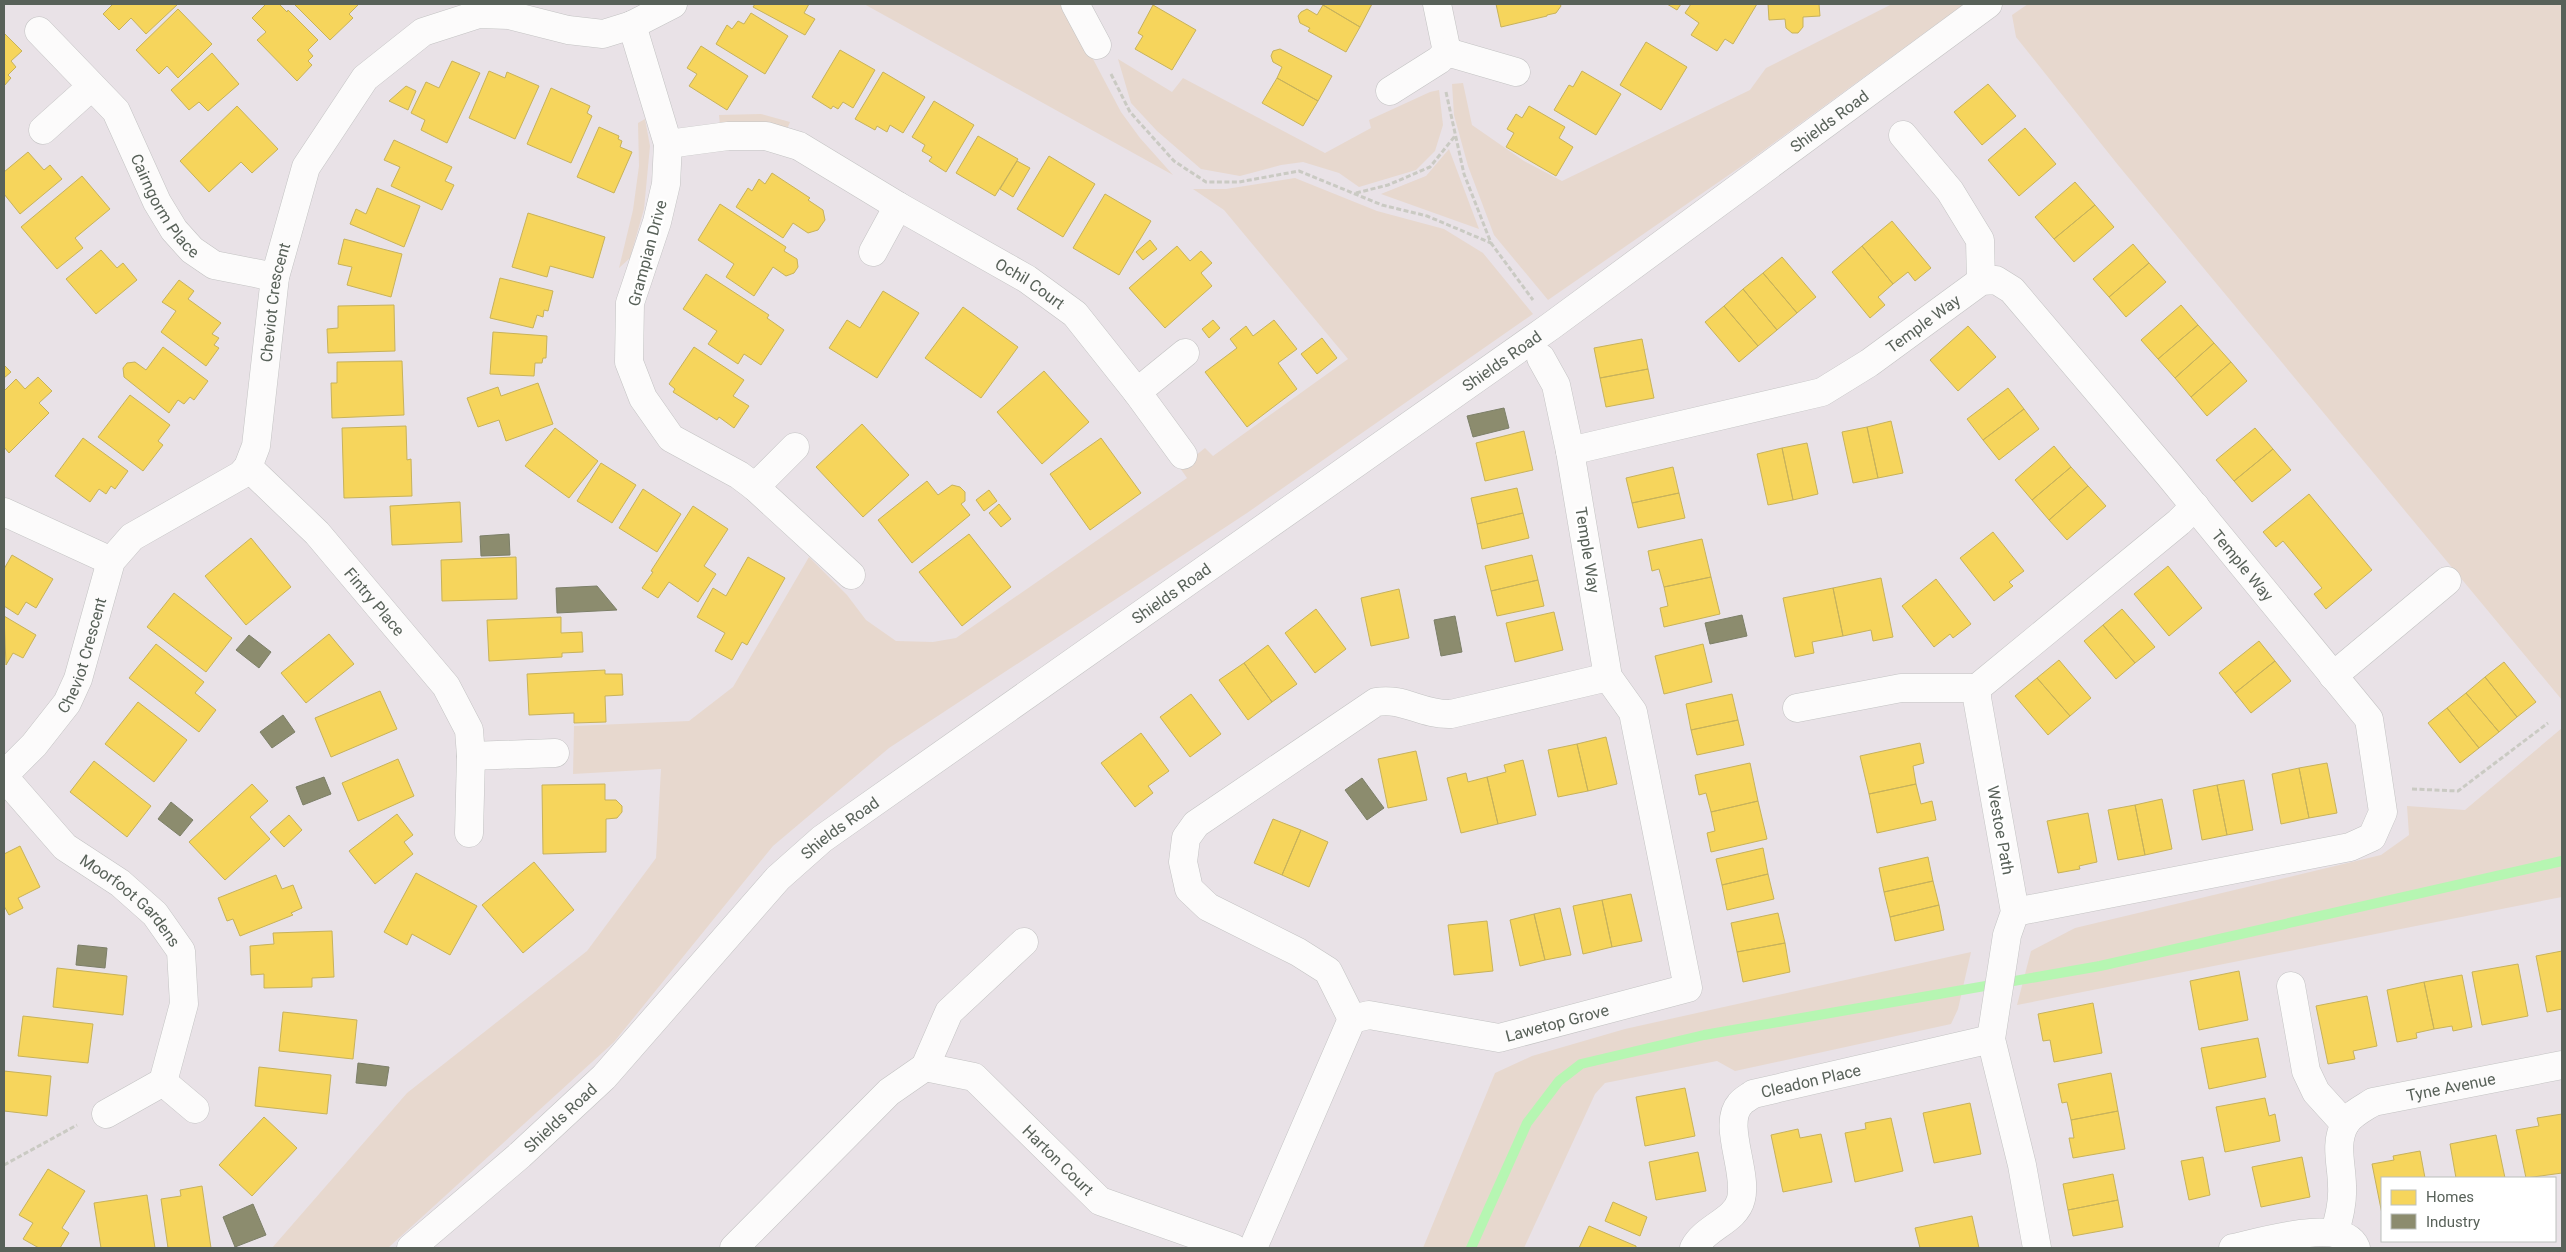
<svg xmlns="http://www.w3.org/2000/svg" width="2566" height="1252" viewBox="0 0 2566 1252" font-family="Roboto,sans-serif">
<rect width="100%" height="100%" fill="#e9e2e7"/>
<path fill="#e7d8ce" d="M864,4H1064L1121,112L1140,138L1173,175Z
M1892,4H1964L1749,161L1548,300L1494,235L1468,166L1454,115L1452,84L1463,83L1472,125L1524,161L1562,181L1750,90L1766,68Z
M2028,4H2562V700L2118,165L2016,37L2012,15Z
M1118,59L1172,92L1183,78L1325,153L1371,128L1369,120L1430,92L1439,90L1443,125L1435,151L1416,170L1359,187L1339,173L1303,162L1281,165L1240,176L1201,169L1157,131L1131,103Z
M761,114L790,122L785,134L720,125L719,115Z
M645,119L650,146L644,209L630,258L619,268L633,210L639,166L638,123Z
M1449,149L1479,229L1381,194L1426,176Z
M1295,178L1377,211L1444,229L1483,253L1533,314L1247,513L889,748L773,846L614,1042L388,1248H272L407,1093L587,951L656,858L661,769L573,774L574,726L689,721L733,687L809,557L847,595L866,620L896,641L933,642L956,638L1187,478L1180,468L1205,448L1213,456L1348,359L1224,210L1193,189H1226Z
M2562,728V897L2017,1005L2031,951L2075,928L2381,855L2409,835L2407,806L2465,810Z
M1971,952L1958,1009L1951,1024L1735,1071L1717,1061L1605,1083L1595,1094L1524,1248H1423L1495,1073L1532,1056L1625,1029Z"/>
<path fill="#f6d55c" stroke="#c7b25b" d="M113,4H178L146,34L131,18L119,30L103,14Z
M266,4H279L287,12L288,10L318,40L308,50L313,56L308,61L312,65L297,81L257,40L266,32L252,18Z
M294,4H359L349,14L353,18L330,40Z
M755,4H809L804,13L815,19L805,35L753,7Z
M1324,4H1372L1360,27L1323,5Z
M1496,4H1560L1561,6L1556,13L1547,15V16L1501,27Z
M1667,4H1681L1677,10Z
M1691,4H1757L1733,44L1725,39L1717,51L1691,35L1699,23L1685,13Z
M1768,4H1819L1820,16L1803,17V27L1798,33H1792L1786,28L1785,19L1769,20Z
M1153,5L1196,30L1172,70L1135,49L1143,36L1138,33Z
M1323,5L1360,27L1346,52L1308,31L1310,28L1300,23L1298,16L1301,12L1307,9L1317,15Z
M178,9L212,44L178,78L167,66L159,74L136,50Z
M751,13L788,36L765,74L716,44L727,25L732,29L738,21L744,24Z
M4,33L22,51L11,61L16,67L8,75L11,78L4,86Z
M1646,42L1687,67L1661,110L1620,85Z
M701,46L748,76L727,110L689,86L697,74L687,68Z
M1280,49L1332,76L1318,101L1277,78L1282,67L1273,62L1271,56L1273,51Z
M840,50L875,70L853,108L843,102L838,109L833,106L831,109L812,97Z
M212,53L239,84L208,111L199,102L189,110L171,90Z
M452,61L480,73L447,143L421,130L425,120L411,113L426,82L439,88Z
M489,71L505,78L507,72L539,86L515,139L469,118Z
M1582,71L1621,94L1596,135L1554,110L1569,85L1573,87Z
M883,72L925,97L903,133L890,125L887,132L877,126L875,130L855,119Z
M1277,78L1318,101L1303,126L1262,103Z
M1988,84L2016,116L1982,145L1954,112Z
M406,86L416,91L408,110L389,101Z
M551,88L590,106L587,113L592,116L571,163L527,144Z
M934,101L974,125L946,172L929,161L932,157L922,151L925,145L912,137Z
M237,106L278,149L252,173L241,162L209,192L180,161Z
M1529,106L1565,127L1559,138L1573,147L1556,176L1506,147L1514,133L1507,129L1516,114L1522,118Z
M599,127L619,136L618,139L622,141L620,147L632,152L614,193L577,177Z
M2025,128L2056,164L2019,196L1988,160Z
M978,136L1018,159L995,196L956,173Z
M394,140L452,167L445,181L454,185L442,210L391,186L400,167L384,160Z
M28,152L44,170L50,165L62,179L20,214L4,194V172Z
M1049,156L1095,184L1063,237L1017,209Z
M1017,161L1030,168L1013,197L1000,189Z
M772,173L810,198L808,200L823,210L825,220L818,230L808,233L793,223L783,238L736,207L748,188L752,191L759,179L765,184Z
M82,176L110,209L75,238L83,248L57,269L21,227Z
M2075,182L2095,205L2054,239L2035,217Z
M377,188L420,206L404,247L350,224L356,209L366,214Z
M1105,194L1151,221L1119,275L1073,248Z
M720,204L786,247L784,251L797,259L798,267L794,273L786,276L773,267L754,296L726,277L734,264L698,240Z
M2095,205L2114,227L2074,262L2054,239Z
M528,213L605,237L593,278L550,266L547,277L512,267Z
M1892,221L1931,268L1915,281L1908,272L1893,284L1862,246Z
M344,239L402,254L391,297L347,285L352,267L338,264Z
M1150,240L1157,249L1143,260L1136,252Z
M2133,244L2149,263L2109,297L2093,279Z
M1177,246L1190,261L1201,251L1212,263L1201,273L1212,286L1165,328L1129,288Z
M1862,246L1893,284L1878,297L1885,305L1870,318L1832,272Z
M101,250L117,268L123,263L137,280L96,314L66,279Z
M1782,257L1816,297L1797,313L1763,273Z
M2149,263L2166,282L2126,317L2109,297Z
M1763,273L1797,313L1777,330L1743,289Z
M706,274L769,315L767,318L784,330L761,365L744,354L738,364L708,344L717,331L683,309Z
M500,278L553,291L548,311L544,310L543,317L537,315L533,328L490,318Z
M179,280L194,291L188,299L221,323L212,334L219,338L214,345L219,348L206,366L161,332L176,311L162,302Z
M1743,289L1777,330L1758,346L1724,306Z
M883,291L919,313L877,378L829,348L847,320L860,328Z
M394,305L395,351L328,353L327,329L338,328V306Z
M2181,305L2198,325L2158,359L2141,340Z
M1724,306L1758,346L1739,362L1705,322Z
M963,307L1018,347L981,398L925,358Z
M1213,320L1220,328L1209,338L1202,329Z
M1274,320L1297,349L1278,363L1297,389L1247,427L1205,372L1237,348L1230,339L1246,326L1253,336Z
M2198,325L2214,343L2175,378L2158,359Z
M1968,326L1996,357L1958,391L1930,360Z
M493,332L547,336L546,358H543L542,363H535L534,376L490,374Z
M1322,338L1337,358L1317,374L1301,354Z
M1642,339L1648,369L1600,378L1594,348Z
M2214,343L2231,362L2191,397L2175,378Z
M163,347L208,381L194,400L190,397L184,404L178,400L169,413L124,377L123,368L127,363L135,362L146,370Z
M694,347L744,380L733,396L749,406L734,428L719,417L717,420L673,392L675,389L669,384Z
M402,361L404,415L332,418L331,383H337V362Z
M2231,362L2247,381L2207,416L2191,397Z
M4,365L11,372L4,378Z
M1648,369L1654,398L1606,407L1600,378Z
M1044,371L1089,422L1042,464L997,412Z
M38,377L52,391L39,403L49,413L9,453L4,447V391L16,379L25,389Z
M538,383L553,424L506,441L499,420L478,427L467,398L498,387L501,396Z
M2008,388L2024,409L1983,440L1967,419Z
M130,395L170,425L158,441L163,445L143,471L98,437Z
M2024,409L2039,429L1999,460L1983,440Z
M1891,421L1903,473L1878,478L1867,427Z
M862,424L909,475L863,517L816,467Z
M406,426L407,460L411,459L412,496L344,498L342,428Z
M1867,427L1878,478L1853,483L1842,432Z
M555,428L598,461L569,498L525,466Z
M2255,428L2273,449L2234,481L2216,460Z
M1524,431L1533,470L1485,481L1476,443Z
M83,438L128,471L115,489L111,486L106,494L99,489L90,502L55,476Z
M1101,438L1141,493L1090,530L1050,474Z
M1807,443L1818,494L1793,500L1782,448Z
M2054,446L2071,467L2032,500L2015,480Z
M1782,448L1793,500L1768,505L1757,454Z
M2273,449L2291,470L2252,502L2234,481Z
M601,463L636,485L612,523L577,501Z
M1673,467L1679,493L1632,503L1626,478Z
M2071,467L2088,486L2049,520L2032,500Z
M927,481L938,495L952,485L960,487L965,492V501L961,504L970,515L912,563L878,520Z
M2088,486L2106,506L2067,540L2049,520Z
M1517,488L1523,513L1477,524L1471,498Z
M643,489L681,514L657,552L619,528Z
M989,490L997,501L984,511L976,500Z
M1679,493L1685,518L1638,528L1632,503Z
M2309,494L2372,570L2326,609L2314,594L2322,588L2283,541L2276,547L2263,532Z
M460,502L462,542L392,545L390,506Z
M999,504L1011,519L1001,527L989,513Z
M693,506L728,529L704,566L716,574L698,602L669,582L658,598L642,588L653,572L651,571Z
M1523,513L1529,538L1482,549L1477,524Z
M1993,532L2024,571L2009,582L2013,586L1994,601L1960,558Z
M969,534L1011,587L962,626L919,572Z
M251,538L291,587L246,625L205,576Z
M1702,539L1711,577L1664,587L1659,569L1652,571L1648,551Z
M12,555L53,579L36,608L26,602L18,615L4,606V569Z
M1532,555L1538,580L1491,591L1485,566Z
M516,557L517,599L442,601L441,560Z
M748,557L785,578L747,645L742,642L732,660L715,651L725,633L697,617L713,588L726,596Z
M2168,566L2202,608L2169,636L2134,594Z
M1711,577L1720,614L1664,627L1660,608L1668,606L1664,587Z
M1881,578L1893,637L1873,641L1871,630L1843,636L1833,588Z
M1936,579L1971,624L1953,638L1950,634L1934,647L1902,606Z
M1538,580L1544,606L1497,616L1491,591Z
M1833,588L1843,636L1812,642L1814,653L1795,657L1783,598Z
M1399,589L1409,638L1371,646L1361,598Z
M174,593L232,638L206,672L147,627Z
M1316,609L1346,649L1315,673L1285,633Z
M2122,609L2155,647L2135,663L2103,625Z
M1554,612L1563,650L1515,662L1506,623Z
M4,616L36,635L23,658L13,653L6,665Z
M561,617V633L582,632L583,652L562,653V657L489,661L487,620Z
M2103,625L2135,663L2116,679L2084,641Z
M329,634L354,664L306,703L281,673Z
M2259,641L2275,661L2235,693L2219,673Z
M156,644L204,682L195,693L216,710L199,732L129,678Z
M1703,644L1712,682L1664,694L1655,656Z
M1268,645L1297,684L1272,702L1244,663Z
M2059,660L2091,698L2070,716L2037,678Z
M2275,661L2291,681L2251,713L2235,693Z
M2504,662L2536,702L2517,717L2485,677Z
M1244,663L1272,702L1248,720L1219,680Z
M605,670V674H622L623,695L605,696L606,722L574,723V713L529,715L527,674Z
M2485,677L2517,717L2499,732L2466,693Z
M2037,678L2070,716L2048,735L2015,696Z
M380,691L397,729L331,757L315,718Z
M2466,693L2499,732L2479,748L2447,708Z
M1191,694L1221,734L1190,757L1160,717Z
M1732,694L1738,720L1691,730L1686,704Z
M138,702L187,740L154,782L105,744Z
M2447,708L2479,748L2460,763L2428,723Z
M1738,720L1744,745L1697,755L1691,730Z
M1141,733L1169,771L1148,786L1153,793L1135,807L1101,763Z
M1606,737L1617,784L1588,791L1577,744Z
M1920,743L1924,763L1913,766L1916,784L1869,794L1860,756Z
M1577,744L1588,791L1558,797L1548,750Z
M1416,751L1427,800L1388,808L1378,759Z
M398,759L414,796L358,821L342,783Z
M1523,760L1536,815L1498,824L1487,777L1506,772L1504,765Z
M94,761L151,806L127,837L70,792Z
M1750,763L1758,801L1711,812L1706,793L1699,795L1695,775Z
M2327,763L2337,813L2309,818L2299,768Z
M2299,768L2309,818L2281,824L2272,774Z
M1466,773L1468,782L1487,777L1498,824L1461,833L1447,778Z
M2244,780L2253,830L2227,835L2217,785Z
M252,784L268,801L250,817L270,839L225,880L189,842Z
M605,784V800H616L622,806V812L617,818L606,819V852L543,854L542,785Z
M1916,784L1921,804L1932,801L1936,820L1877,833L1869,794Z
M2217,785L2227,835L2202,840L2193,790Z
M2162,799L2172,849L2145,855L2135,805Z
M1758,801L1767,839L1711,852L1707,833L1715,831L1711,812Z
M2135,805L2145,855L2118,860L2108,810Z
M2088,813L2097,862L2079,866L2080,869L2058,873L2047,821Z
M397,814L413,835L404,842L413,854L375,884L349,851Z
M289,815L302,830L284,847L270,832Z
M1273,819L1301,830L1282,875L1254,863Z
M1301,830L1328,842L1309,887L1282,875Z
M20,846L40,887L18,898L23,908L9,915L4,906V854Z
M1763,848L1768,874L1722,885L1716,859Z
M1928,857L1933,881L1884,892L1879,868Z
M534,862L574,910L523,953L482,905Z
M416,873L477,906L450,955L412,934L407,945L384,932Z
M1768,874L1774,899L1727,910L1722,885Z
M276,875L282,889L293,885L302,908L291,913L293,915L240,936L233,919L227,921L218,898Z
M1933,881L1939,905L1890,917L1884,892Z
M1631,894L1642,941L1612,947L1602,900Z
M1602,900L1612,947L1583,954L1573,906Z
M1939,905L1944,930L1895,941L1890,917Z
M1560,908L1571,955L1545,960L1534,914Z
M1778,913L1785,943L1737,952L1731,923Z
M1534,914L1545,960L1520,966L1510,920Z
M1487,921L1493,971L1454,975L1448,925Z
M332,931L334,977L312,978V987L264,988V974L251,975L250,946L274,944L273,933Z
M1785,943L1790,972L1743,982L1737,952Z
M2562,951V1009L2547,1012L2536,956Z
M2518,964L2528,1016L2482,1025L2472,972Z
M57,968L127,976L123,1015L53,1007Z
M2239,971L2248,1020L2199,1030L2190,981Z
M2462,975L2472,1027L2453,1031L2452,1026L2434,1029L2424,982Z
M2424,982L2434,1029L2416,1033L2417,1038L2397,1042L2387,990Z
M2367,996L2377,1046L2353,1051L2355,1059L2328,1064L2316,1006Z
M2093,1003L2102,1053L2054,1062L2050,1040L2043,1041L2038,1014Z
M283,1012L357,1020L353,1059L279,1051Z
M23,1016L93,1024L88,1063L18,1056Z
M2258,1038L2266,1077L2209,1089L2201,1048Z
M259,1067L331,1075L327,1114L255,1106Z
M4,1071L51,1076L47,1116L4,1111Z
M2111,1073L2118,1111L2071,1120L2067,1102L2062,1103L2058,1084Z
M1685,1088L1695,1136L1645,1146L1636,1097Z
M2265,1098L2269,1116L2275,1114L2280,1141L2225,1152L2216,1107Z
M1970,1103L1981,1154L1934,1163L1923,1113Z
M2118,1111L2125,1149L2073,1158L2069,1138H2074L2071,1120Z
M2562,1114V1173L2526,1178L2516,1130L2539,1126L2537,1118Z
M264,1117L297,1148L252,1196L219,1165Z
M1891,1118L1903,1171L1855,1182L1845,1133L1866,1129L1865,1123Z
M1798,1129L1800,1138L1821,1134L1832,1182L1783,1192L1771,1135Z
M2496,1135L2505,1178H2456L2450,1144Z
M2420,1151L2425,1178H2382V1214L2372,1164L2394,1160L2393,1156Z
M1698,1152L1706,1191L1656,1200L1649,1162Z
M2203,1157L2210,1195L2189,1200L2181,1161Z
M2302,1157L2310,1197L2261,1207L2252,1167Z
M48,1169L85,1191L62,1228L69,1233L60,1248H39L23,1239L33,1223L19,1215Z
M2113,1174L2118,1200L2068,1210L2063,1184Z
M202,1186L211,1248H168L161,1199L181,1196L180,1190Z
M147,1195L155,1248H101L94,1203Z
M2118,1200L2123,1227L2073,1236L2068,1210Z
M1613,1202L1647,1217L1640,1236L1605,1221Z
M1972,1216L1979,1248H1920L1915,1228Z
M1589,1226L1631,1244L1636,1246V1248H1579Z"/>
<path fill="#8c8c6e" stroke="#7c7f68" d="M1504,408L1509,428L1473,437L1467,416Z
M509,534L510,555L481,556L480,536Z
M597,586L617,610L557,613L556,588Z
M1742,615L1747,636L1710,644L1705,623Z
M1455,616L1462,652L1441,656L1434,620Z
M249,635L271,652L259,668L236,650Z
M283,715L295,732L272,748L260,732Z
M324,777L331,794L303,805L296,787Z
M1362,778L1384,808L1367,820L1345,790Z
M171,802L193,820L180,836L158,819Z
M78,945L107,948L105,968L76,965Z
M358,1063L389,1067L386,1086L356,1083Z
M253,1204L266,1235L235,1247L223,1217Z"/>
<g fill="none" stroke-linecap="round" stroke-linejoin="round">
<path stroke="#b6f6b2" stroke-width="10" d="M1471,1248L1527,1123L1559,1081L1581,1064L1704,1035L2100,966L2562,861"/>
<g stroke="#c3c3c3" stroke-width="29">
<g id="minor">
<path d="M1075,4L1097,45"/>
<path d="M1437,4L1447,52"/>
<path d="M632,25L668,144L666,184L657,222L630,303L629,362L643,398L671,438L739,475L755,487L851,575"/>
<path id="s1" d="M39,31L116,111L157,202L174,230L192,250L214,265L275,277"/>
<path d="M1390,91L1439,60L1447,52L1516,72"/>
<path d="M43,130L91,87"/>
<path d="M1903,135L1950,191L1980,240L1981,281"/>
<path id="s2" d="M668,144L728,136H766L799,146L898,206L1027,279L1075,314L1137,392L1183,455"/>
<path d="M873,252L898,206"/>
<path d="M1541,358L1556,385L1570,451"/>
<path d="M1137,392L1185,353"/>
<path id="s3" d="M248,467L317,533L446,686L469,730L471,756L469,833"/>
<path d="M755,487L795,447"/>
<path d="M4,512L111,561"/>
<path d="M2333,676L2447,581"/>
<path d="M1797,708L1901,688H1977"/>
<path d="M471,756L555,753"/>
<path id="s4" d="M4,775L34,745L67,703L78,679L111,561L132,537L241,475L248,467L256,446L275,277L306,167L365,78L423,32L479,14L509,15L568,30L603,34L632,25L673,4"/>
<path id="s5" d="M4,777L65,847L120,883L155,914L181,951L184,1004L163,1082L106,1114"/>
<path d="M2291,986L2306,1071L2316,1092L2345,1124"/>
<path d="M1352,1019L1328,971L1298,952L1208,907L1189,889L1183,862L1186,838L1196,824L1376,702C1404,697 1421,715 1451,714L1608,677"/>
<path d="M925,1067L949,1012L1024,942"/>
<path d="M163,1082L195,1109"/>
<path id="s6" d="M2335,1232C2339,1217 2343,1202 2342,1186C2342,1165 2334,1144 2345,1124C2351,1114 2364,1108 2373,1102L2562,1065"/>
<path id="s7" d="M411,1248L520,1155L604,1077L778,878L822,839L1551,326L1988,4"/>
<path id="s8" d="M734,1248L889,1092L925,1067L974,1077L1100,1201L1233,1248"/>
<path id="s9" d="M1253,1248L1352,1019L1369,1015L1499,1038L1688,988L1633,712L1608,677L1570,451L1822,392L1869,363L1981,281L1996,280L2012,290L2169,475L2369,719L2383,812L2372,837L2350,847L2015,912"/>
<path id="s10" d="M1694,1248C1705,1227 1736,1221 1741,1199C1748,1172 1722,1124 1740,1104C1743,1100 1749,1097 1753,1094L1991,1039"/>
<path d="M2037,1248L2022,1165L1991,1039L2007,935L2015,912L1977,698V688L2179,522L2195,506"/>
<path d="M2233,1248C2258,1243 2343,1216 2356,1248"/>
</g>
</g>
<path stroke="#cacac3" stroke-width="3" stroke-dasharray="5 2.5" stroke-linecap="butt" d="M1111,74L1130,112L1174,161L1206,182H1239L1299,171L1382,205L1427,216L1491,243
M1446,92L1464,174L1491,243L1533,300
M1356,193L1388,185L1430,167L1455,136
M2412,789L2458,791L2548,723
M4,1165L77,1125"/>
<use href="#minor" stroke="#fcfbfb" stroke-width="28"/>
</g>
<g text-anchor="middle" stroke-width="5" stroke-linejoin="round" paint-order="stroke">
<g font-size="16" fill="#586159" stroke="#fff">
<text dy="6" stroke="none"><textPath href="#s7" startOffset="1818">Shields Road</textPath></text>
<text dy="6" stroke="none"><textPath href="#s1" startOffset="218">Cairngorm Place</textPath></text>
<text transform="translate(647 253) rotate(-75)" y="6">Grampian Drive</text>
<text dy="6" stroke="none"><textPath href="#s2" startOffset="402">Ochil Court</textPath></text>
<text dy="6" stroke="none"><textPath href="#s4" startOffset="580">Cheviot Crescent</textPath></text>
<text dy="6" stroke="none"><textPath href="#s9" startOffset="1529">Temple Way</textPath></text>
<text dy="6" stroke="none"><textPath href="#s7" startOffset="1412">Shields Road</textPath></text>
<text transform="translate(1588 550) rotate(81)" y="6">Temple Way</text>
<text dy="6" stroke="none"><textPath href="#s9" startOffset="1994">Temple Way</textPath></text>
<text dy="6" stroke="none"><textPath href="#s7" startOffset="1008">Shields Road</textPath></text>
<text dy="6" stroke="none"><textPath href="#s3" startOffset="185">Fintry Place</textPath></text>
<text dy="6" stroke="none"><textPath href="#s4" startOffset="146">Cheviot Crescent</textPath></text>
<text dy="6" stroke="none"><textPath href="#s7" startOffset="602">Shields Road</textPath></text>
<text transform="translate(2001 830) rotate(80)" y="6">Westoe Path</text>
<text dy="6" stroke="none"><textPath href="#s5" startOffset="178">Moorfoot Gardens</textPath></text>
<text dy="6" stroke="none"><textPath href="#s9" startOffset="459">Lawetop Grove</textPath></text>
<text dy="6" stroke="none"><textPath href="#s10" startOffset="242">Cleadon Place</textPath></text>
<text dy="6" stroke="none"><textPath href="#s6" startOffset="225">Tyne Avenue</textPath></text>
<text dy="6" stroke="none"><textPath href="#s7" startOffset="198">Shields Road</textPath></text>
<text dy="6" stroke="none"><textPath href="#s8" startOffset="432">Harton Court</textPath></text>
</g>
</g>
<rect width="2566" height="1252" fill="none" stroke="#586159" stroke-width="10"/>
<rect x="2381" y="1177" width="175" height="65" fill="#ffffff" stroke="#bcc0bd"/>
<rect x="2391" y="1190" width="25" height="15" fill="#f6d55c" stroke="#bcc0bd"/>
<text x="2426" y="1202" font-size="15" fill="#586159">Homes</text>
<rect x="2391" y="1214" width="25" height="15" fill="#8c8c6e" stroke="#bcc0bd"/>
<text x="2426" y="1227" font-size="15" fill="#586159">Industry</text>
</svg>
